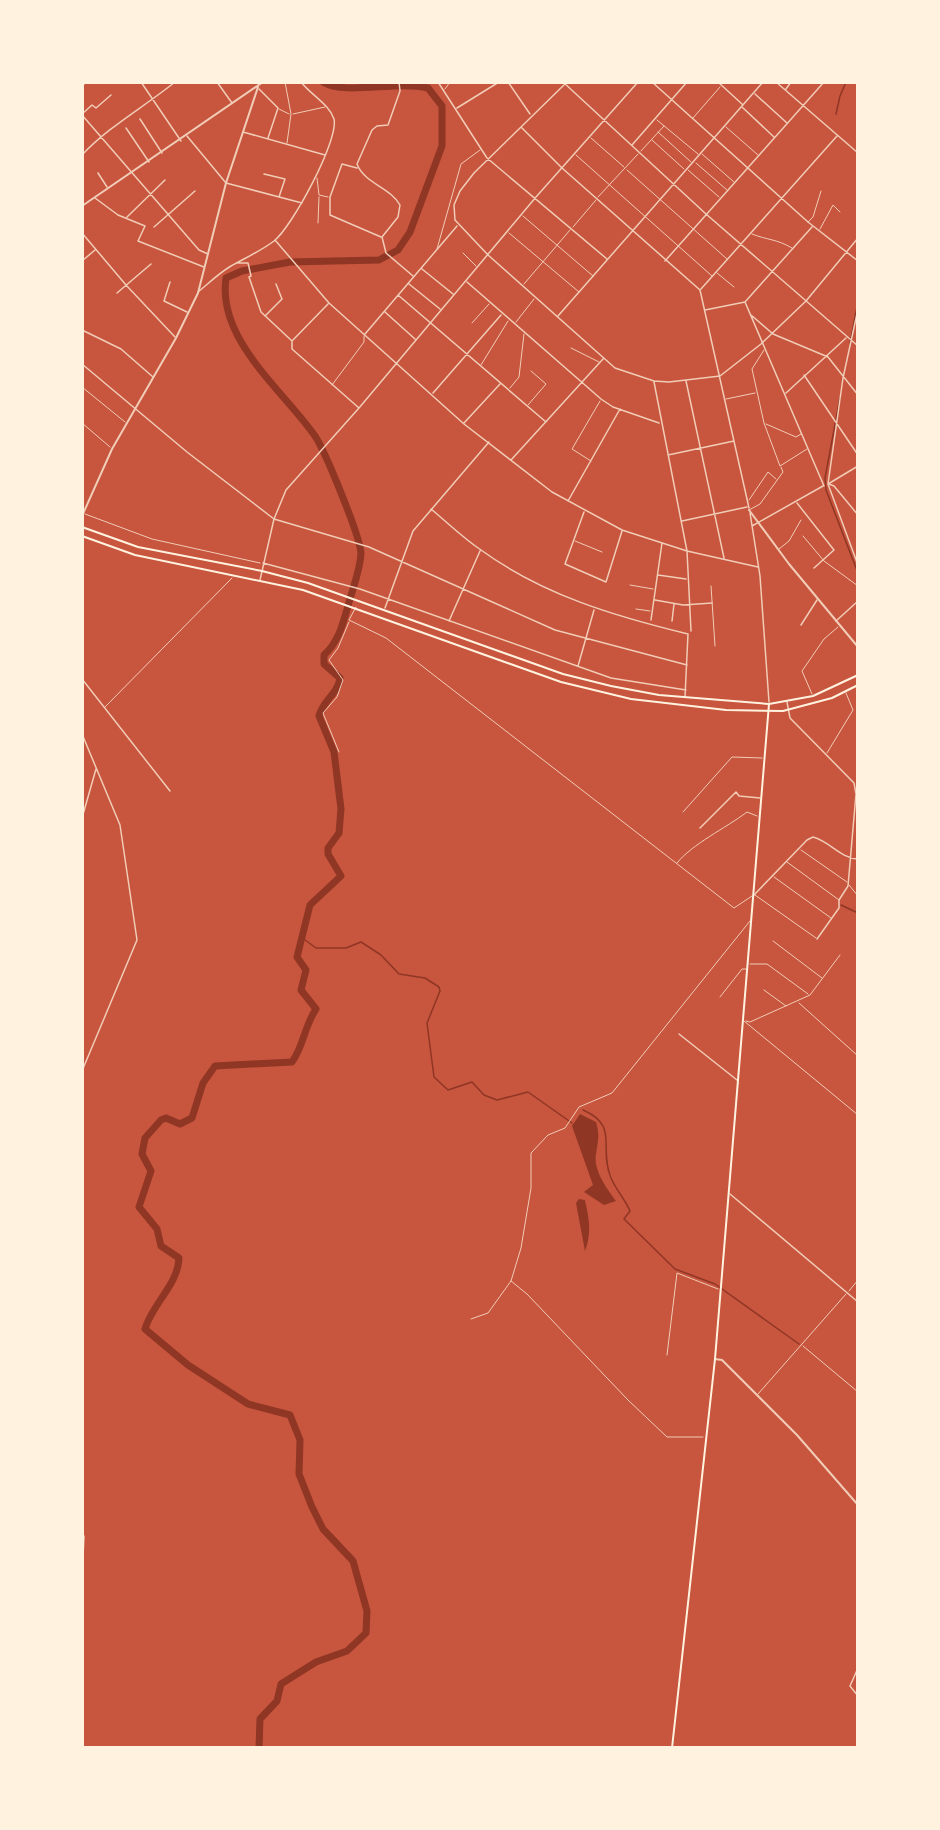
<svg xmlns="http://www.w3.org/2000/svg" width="940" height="1830" viewBox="0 0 940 1830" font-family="'Roboto Condensed',sans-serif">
<rect width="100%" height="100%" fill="#c8553d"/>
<path fill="#8f3625" d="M580,1114L596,1122C600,1135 598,1141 596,1154C593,1170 607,1189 616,1201L604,1205L584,1192L593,1185L572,1126Z
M579,1199L585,1200C589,1219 592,1233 585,1251L576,1203Z"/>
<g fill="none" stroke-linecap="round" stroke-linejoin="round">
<path stroke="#8f3625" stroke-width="1.5" d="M836,114L840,96L846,82
M850,343L858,302
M840,398L825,478L826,490L858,573
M841,905L858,913
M301,937L316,948H346L361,942L381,955L399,974L425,978L439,987L440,991L427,1023L434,1077L448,1090L472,1082L484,1095L497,1100L528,1092L572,1123
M583,1110C620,1126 598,1147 611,1178C616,1190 625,1199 630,1211L624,1219L675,1269L715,1284L799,1344"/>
<path stroke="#8f3625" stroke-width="7" d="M259,1748L260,1719L277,1701L281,1684L316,1662L347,1651L366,1633L367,1611L353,1561L323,1529L312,1507L299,1474L300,1440L290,1415L248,1404L188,1365L145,1329C152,1304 178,1285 179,1258L161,1246L157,1229L139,1207L151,1171L142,1154L145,1138L161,1120L166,1118L180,1124L192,1118L203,1083L215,1066L292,1062C304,1045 304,1027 316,1009L301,990L306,970L297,957L310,905L341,876L328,854V848L339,833L341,809L334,752L319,716C323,700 338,694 340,678L324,664V655C340,641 344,619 350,599C354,585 360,569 361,554C361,538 325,451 315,436C283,390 217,340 226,278L242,271L290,262L379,260L398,250L410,232L442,146V106L428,88C396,80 346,96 323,82"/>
<path stroke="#f1ccb7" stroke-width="1" d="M285,82L291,114L287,143
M445,89L450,82
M279,109L289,114
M293,114L325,107
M693,118L720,87
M657,120L698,154
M726,127L758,155
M658,132L691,162
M591,138L624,167
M652,140L684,169
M641,151L664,126
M702,154L734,182
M576,155L712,276
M696,163L727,190
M627,170L727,259
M688,170L719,197
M317,178L319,195L328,197
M598,197L638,154
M523,216L593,276
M808,222L813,217L821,191
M318,223L319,197
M573,227L596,200
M820,229L833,205L840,212
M509,233L579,292
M752,234C767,240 777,239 792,248
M437,249L461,164L480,150
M463,253L476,266
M717,273L734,287
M524,284L570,230
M516,322L534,299
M472,323L489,304
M571,348L599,362
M764,350L752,369L764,423L780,466L807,449
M481,365L508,321
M332,385L364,342V336
M82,387L125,422
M510,388L519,377L524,334
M726,399L755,393
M528,405L546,384L531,371
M82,423L110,447
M766,424L796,437L801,434
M591,461L572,449L600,401
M749,500L768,472L776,479
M749,510L760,504L783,472L781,467
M85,514L152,539L260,563
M803,536L824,561L858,586
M575,541L602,552
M779,549L789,541L801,520
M630,585L653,589
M711,586L715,646
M356,607L349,620L386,638L734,908L752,896
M636,609L650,611
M812,694L802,671L824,639L838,627
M105,707L232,578
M339,752L323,713L337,697L343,680L329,660L338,648L349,622
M827,753L853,710L846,693
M683,812L732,757L762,758
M801,850L847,882
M787,862L839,900
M677,863C692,844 726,828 747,812L757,816
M774,877L831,918
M849,885L858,896
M755,895L816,938
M773,941L822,978
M750,964H767L808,994
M764,990L786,1006
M720,997L742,969H746
M799,1003L858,1056
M744,1021L858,1115
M746,1021L750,1022L810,995L840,955
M511,1281L527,1294L628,1400L667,1437H703
M849,1291L858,1280
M471,1319L488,1313L511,1281L521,1248L531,1188V1153L548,1135L565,1128L579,1107L612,1093L750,921
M803,1346L858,1392
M667,1355L677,1273L718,1289
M758,1394L846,1294"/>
<path stroke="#f1ccb7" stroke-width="1.5" d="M141,82L181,141
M217,82L232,103
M399,82L400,91L388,125L377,126L372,130L357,164C364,183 391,188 400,205L398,217L382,237L386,253L413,276
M438,82L487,158L607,259
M508,82L530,114
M563,82L706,214L858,346
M567,82L474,173L460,191L454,205L455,220L488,255L615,368L654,381L669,382L720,376L761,344L806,301L858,238
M652,82L808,222L858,261
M718,82L742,104
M776,82L858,153
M82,86L86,82
M259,89L278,108L268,138
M786,89L791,82
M755,94L787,123
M742,107L774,137
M457,108L499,82
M82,114L92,105L96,108L111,95
M82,115L199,250L208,254
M140,119L162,153
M521,127L562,168L700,290L749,508
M126,128L149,162
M243,132L325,155
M187,136L226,183L302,203
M632,145L687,82
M82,155C108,127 144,107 175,82
M357,168L342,164L330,197V215L381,237
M98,173L107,187
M264,174L285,179L279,197
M95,198L118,215L145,226L138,241L204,267
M127,217L165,180
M154,227L195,191
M82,233L126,285L175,337
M275,240L329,303L464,424L552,492L622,530L687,551L758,567
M82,261L95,250
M665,261L824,82
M238,263H248L251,276L249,277L261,312L292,341
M422,269L453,294
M170,282L164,301L187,312
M467,282L601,399L613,407L659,423
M409,284L440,309
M701,289L837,136
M198,292C209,283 219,273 231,266C245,258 261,251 274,241C292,227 339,140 334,119C329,104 311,95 301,82
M117,293L151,264
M398,295L546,422
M745,302L824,486
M858,309L843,378L828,484L858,565
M705,310L745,302L812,227
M385,312L415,339
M751,315L773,334L828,357L858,395
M265,316L282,299L276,284
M558,316L763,82
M82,330L121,349L153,377
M365,334L457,226
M292,341L328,304
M292,342V349L359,408
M82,364L187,452L274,519L369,547L555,630L687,665
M804,375L858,455
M686,381L724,558
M654,382L687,551L691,631
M433,393L501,315
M786,393L846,338
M464,423L500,384
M668,455L734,441
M511,460L603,359
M828,484L858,466
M829,484L834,486L858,515
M568,501L620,409
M797,503L834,550L814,568
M431,509C448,523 463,538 481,550C543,595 614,616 688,634L685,697
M584,512L565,564L606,582L622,531
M750,513L760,576L769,702
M682,521L747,507
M752,526L823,486
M263,563L360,589L611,678L686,690
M658,575L686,579
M260,580L274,519L286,490L359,408L536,197L638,82
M655,600L683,605L712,603
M385,608L413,531L489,442
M651,620L662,543
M449,621L480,551
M672,621L674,604
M836,621L858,601
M801,625L817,600
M578,666L594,610
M82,679L170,791
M787,702L790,718L854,783L856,794L848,886L839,900V908L817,939
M82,734L120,825L137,940L82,1071
M82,818L96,769
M700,828L736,792L739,796L760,798
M754,895L807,840L813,837C831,842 840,858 858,859
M679,1034L737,1080
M730,1194L858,1302
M82,1580L84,1536
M858,1668L850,1686L858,1696"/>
<path stroke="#f1ccb7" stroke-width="2" d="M82,206L263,82
M749,510L789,564L858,647
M82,516L112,449L176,338L198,293L226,183L258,87
M715,1359L722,1360L797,1435L858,1505"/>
<path stroke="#fff3e0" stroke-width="2" d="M672,1748L715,1359L769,704"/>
<path stroke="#fff3e0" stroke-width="2" d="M82,527L138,547L262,571L308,583L563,674L611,686L659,695L769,704L813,696L858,675
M82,536L135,555L303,590L561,682L631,699L726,710L783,711L832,698L858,685"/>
</g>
<rect width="940" height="1830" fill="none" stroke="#fff3e0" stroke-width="168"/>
</svg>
